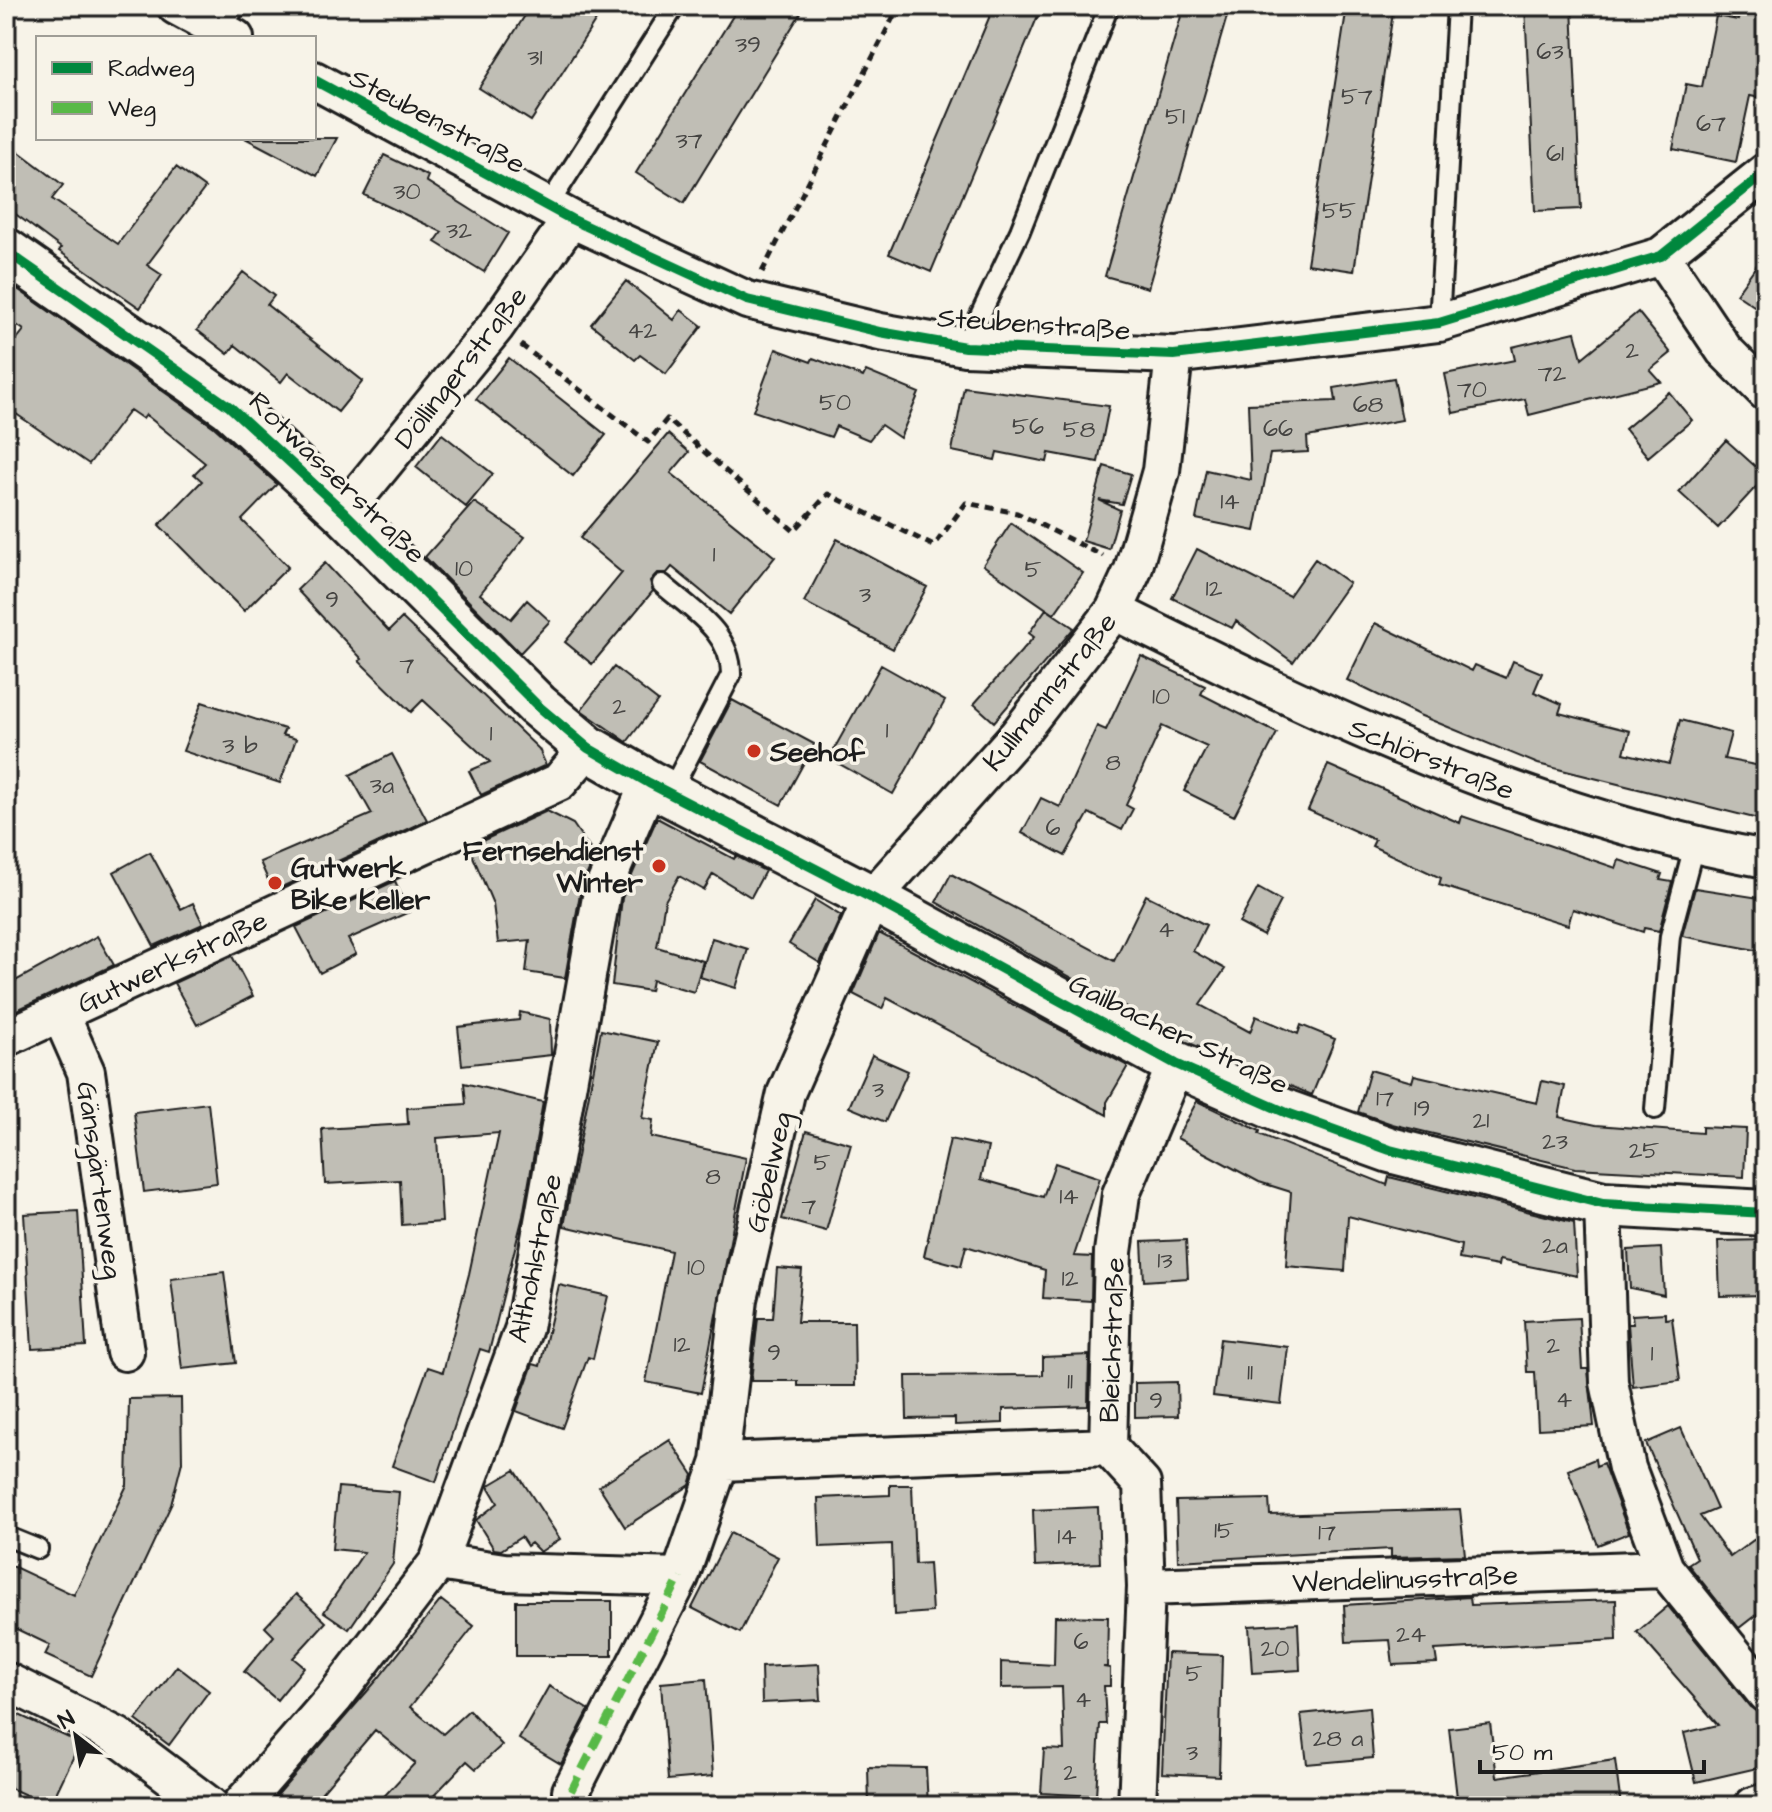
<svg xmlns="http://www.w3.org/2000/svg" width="1772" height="1812" viewBox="0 0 1772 1812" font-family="'Architects Daughter',sans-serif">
<rect width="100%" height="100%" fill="#f7f3e8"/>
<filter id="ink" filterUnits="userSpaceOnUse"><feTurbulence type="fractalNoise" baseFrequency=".0125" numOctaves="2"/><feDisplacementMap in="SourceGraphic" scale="16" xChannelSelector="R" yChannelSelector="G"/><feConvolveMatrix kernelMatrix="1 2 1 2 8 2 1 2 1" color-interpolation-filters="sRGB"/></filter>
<g filter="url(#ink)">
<path fill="#c0beb5" stroke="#1c1c1c" stroke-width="2" d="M531,6H605L531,121L479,88Z
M739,6H805L684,203L636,173Z
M994,6H1042L931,272L889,254Z
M1184,6H1230L1148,288L1105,276Z
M1347,6H1394L1354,271L1307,264Z
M1525,6H1572L1581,209L1535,211Z
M1741,6H1766V99L1750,96L1736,162L1673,149L1686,84L1702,87L1716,16L1738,20Z
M245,138H337L317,176Z
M6,142L63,185L52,199L118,244L176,167L205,188L147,265L162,275L140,308L59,251L61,248L6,207Z
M384,155L428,176L426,181L508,233L484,272L435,242L442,232L364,195Z
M1766,252V314L1736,294Z
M243,272L274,296L267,305L363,381L338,412L288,373L281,382L235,345L228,354L197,330Z
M6,281L214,427L277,484L242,520L288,567L244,611L159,525L202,481L194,474L205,463L146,415L143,419L130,410L89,464L6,407V353L24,330L6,318Z
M626,281L674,320L681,310L702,326L666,374L640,355L635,360L591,324Z
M1638,312L1671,353L1650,370L1661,382L1529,415L1525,399L1453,413L1445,374L1515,360L1512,347L1575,332L1582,358Z
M776,349L811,362L813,358L863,377L866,371L919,393L900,438L881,425L869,440L836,426L831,437L753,411Z
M509,358L606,435L573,476L476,399Z
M1394,378L1402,420L1307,437L1308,452L1270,454L1255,531L1196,519L1206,470L1251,480L1248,404L1336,401L1334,388Z
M964,387L1109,406L1098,462L1049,453L1047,462L997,452L995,460L952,451Z
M1669,392L1692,420L1648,457L1625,429Z
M442,434L493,474L466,507L416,467Z
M668,434L689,452L671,473L775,557L729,614L672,567L667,573H657L650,581L653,591L592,664L565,642L622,573L580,538Z
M1726,440L1766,476L1718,528L1679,492Z
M1104,466L1131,474L1122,504L1099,500L1120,510L1109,549L1083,541Z
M474,502L525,537L480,594L511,619L527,600L550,621L520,653L425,557Z
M1011,523L1083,573L1054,614L983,565Z
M837,539L927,587L893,649L804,602Z
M1197,549L1289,596L1315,559L1349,583L1293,662L1236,621L1232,628L1172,598Z
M325,563L389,631L402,618L539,749L546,765L481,795L469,771L490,762L423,700L411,712L359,661L362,659L297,590Z
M1046,609L1074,628L994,722L974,704L1034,637L1029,633Z
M1375,623L1472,671L1475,665L1506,678L1513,661L1542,673L1534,692L1562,704L1559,713L1630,731L1624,753L1669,764L1680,720L1731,733L1724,759L1766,767V821L1538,764L1419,715L1347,680Z
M1141,656L1205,686L1201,694L1277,733L1234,816L1184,791L1207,747L1162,726L1126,805L1133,809L1122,830L1089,813L1065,856L1022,833L1041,798L1060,807L1097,726L1106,730Z
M881,665L945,701L893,794L829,758Z
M614,667L658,701L627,742L581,710Z
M732,700L814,744L781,805L700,761Z
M202,702L285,729L282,735L296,739L280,783L183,751Z
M392,754L427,820L273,891L260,862L372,814L350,775Z
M1328,765L1460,823L1462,816L1616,868L1619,860L1662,874L1660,880L1672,882L1659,931L1644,928L1643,932L1573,909L1568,925L1439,885L1441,878L1372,846L1375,840L1308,810Z
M547,811L573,824L595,856L581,888L565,978L526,972L530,940L498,943L493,904L469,847Z
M657,818L734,859L736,856L765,871L751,897L713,874L704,890L679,876L665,901L657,947L703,961L694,992L652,980L650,991L612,985L622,898Z
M150,852L181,909L193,903L203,924L154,946L114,872Z
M951,874L1114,961L1146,895L1206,925L1193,951L1225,969L1200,1005L1250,1032L1256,1016L1298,1034L1301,1025L1335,1039L1312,1095L1187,1042L936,902Z
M395,881L409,912L348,939L356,954L320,973L296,927Z
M1258,888L1281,901L1263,936L1239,923Z
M1695,888L1766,899V952L1682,936Z
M815,900L841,916L820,963L789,944Z
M879,933L1128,1066L1107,1102V1115L887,998L882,1009L853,994Z
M97,936L114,965L6,1015V986Z
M712,938L748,949L736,988L700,977Z
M232,956L253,996L197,1025L174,983Z
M520,1012L550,1019L551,1055L462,1065L458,1027L519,1020Z
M601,1030L658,1042L642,1118L653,1120L651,1137L746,1158L701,1393L646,1382L671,1251L564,1226Z
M872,1055L908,1071L885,1122L849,1107Z
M1370,1070L1412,1082L1414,1075L1537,1103L1542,1081L1565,1086L1559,1117L1596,1125L1702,1133V1127L1746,1129L1744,1177L1575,1168L1392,1124L1358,1112Z
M464,1083L543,1102L523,1216L489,1352L480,1349L436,1482L392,1466L428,1367L443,1372L469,1274L499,1133L437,1138L442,1222L402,1225L400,1180L325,1184L322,1129L408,1124L407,1108L466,1104Z
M1197,1101L1260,1131L1259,1134L1387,1185L1389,1177L1574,1223L1577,1276L1499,1260L1498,1266L1459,1259L1461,1245L1348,1216L1345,1271L1286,1266L1291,1192L1259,1182L1177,1138Z
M208,1103L217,1183L144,1192L134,1112Z
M806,1131L851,1144L826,1231L782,1219Z
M950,1139L988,1147L981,1179L1043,1197L1055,1163L1100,1178L1074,1256L1092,1257L1091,1301L1043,1298L1045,1270L966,1246L961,1266L924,1256Z
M78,1211L86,1346L32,1349L24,1214Z
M1186,1240L1188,1278L1144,1281L1142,1242Z
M1766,1240V1295L1720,1296L1718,1241Z
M1661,1248L1664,1295L1630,1288L1628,1250Z
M777,1268L802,1270L797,1322H854L855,1386H798V1381H751L758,1318H773Z
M224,1272L236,1363L182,1369L171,1279Z
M559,1285L608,1296L593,1359L588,1357L562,1428L516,1411L533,1364L540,1366Z
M1665,1313V1319L1672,1318L1680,1381L1633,1387L1628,1324H1633L1632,1315Z
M1579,1318L1582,1369H1588L1594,1426L1538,1429L1535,1372H1527L1524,1321Z
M1220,1339L1288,1347L1281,1404L1213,1396Z
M1089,1355L1088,1406L1003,1409V1423L955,1425V1418L907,1419L906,1376L1043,1375V1357Z
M1177,1382L1178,1416L1135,1417V1383Z
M181,1398L182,1462L171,1505L91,1676L45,1655L50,1645L6,1624V1563L74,1595L127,1485L129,1399Z
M1681,1428L1717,1509L1700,1516L1730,1557L1766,1531V1580L1755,1588L1766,1607L1739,1628L1688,1564L1697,1558L1646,1443Z
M670,1440L693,1475L690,1485L625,1527L599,1486Z
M1595,1459L1596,1466L1603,1463L1629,1533L1598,1545L1568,1470Z
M515,1470L560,1539L540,1552L531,1543L527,1546L521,1537L501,1550L494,1549L476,1520L498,1503L488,1486Z
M890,1485H912L915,1564L929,1563L932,1612L894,1615L892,1544L820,1547L818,1498L890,1495Z
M338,1487L399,1492L393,1564L349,1629L324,1612L364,1552L332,1549Z
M1269,1499L1270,1515L1460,1509L1465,1555L1391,1557V1549L1178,1561L1176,1501Z
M1098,1507L1100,1563L1035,1566L1033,1510Z
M730,1533L778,1557L740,1633L692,1608Z
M296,1594L326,1622L293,1658L304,1667L277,1700L244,1672L274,1636L265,1627Z
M1470,1597L1471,1605L1616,1600L1617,1640L1435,1650L1437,1663L1393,1665L1390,1640L1346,1642L1344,1605Z
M441,1600L474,1626L410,1707L443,1734L469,1710L502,1745L476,1769L467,1761L424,1806H375L415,1763L375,1730L310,1806H268L377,1680Z
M516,1601H612V1656H516Z
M1668,1606L1750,1707L1766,1715V1766L1696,1782L1684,1733L1718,1725L1637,1632Z
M1055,1616L1108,1617L1107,1667H1103L1110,1668V1686H1104L1106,1724H1100L1096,1796L1041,1793L1044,1749L1064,1750L1062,1687L1001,1688V1662L1054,1665Z
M1298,1623L1300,1670L1252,1673L1249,1626Z
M1167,1653L1222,1655L1219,1776L1162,1773Z
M819,1664L821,1700L762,1703L761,1667Z
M177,1666L209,1691L169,1745L136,1720Z
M706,1679L713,1776L668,1780L661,1683Z
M549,1686L589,1710L561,1764L519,1739Z
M1369,1707L1373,1758L1307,1764L1301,1714Z
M6,1709L80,1743L50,1806L6,1786Z
M1490,1723L1497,1777L1615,1760L1621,1806H1458L1449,1728Z
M868,1767L926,1768L928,1806H869Z"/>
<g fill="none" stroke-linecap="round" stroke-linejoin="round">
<g stroke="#1c1c1c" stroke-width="24">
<path id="lane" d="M217,29L237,6
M548,206L675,6
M1439,323L1457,6
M965,347L1020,231L1109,6
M662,584C690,609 732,632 731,675L670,793
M1655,1109L1670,936L1694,846
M6,1536L38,1549"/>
</g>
<g stroke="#1c1c1c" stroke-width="42">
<path id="street" d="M176,6L235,38
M314,80L571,219L747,300L880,332L965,347L1174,355L1439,323L1661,256L1766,172
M1661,256L1724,350L1766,392
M344,512L496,326L571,219
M1114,611C1324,716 1533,817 1766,859
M60,1013L86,1072L125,1352
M6,1038L559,782L588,748
M1603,1204L1609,1382L1627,1468L1665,1569L1766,1694
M720,1462L739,1299L786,1093L872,898L1017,736L1114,611L1133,570L1161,471L1174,355
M438,1562L504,1572L680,1577L720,1462L1108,1447
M1146,1587L1665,1569
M6,1681L117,1736L210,1806
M571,1791L680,1577
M240,1806L334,1698L438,1562L524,1328L602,892L649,783
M1137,1806L1146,1587L1142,1484L1108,1447L1113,1252L1121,1194L1176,1064
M1753,1806L1766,1802"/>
</g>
<g stroke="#1c1c1c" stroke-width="50">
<path id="secondary" d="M6,251L230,407L344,512L537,705L588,748L649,783L872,898L1176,1064L1287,1113L1390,1150L1603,1204L1766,1213"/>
</g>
<path stroke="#1c1c1c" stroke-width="5" stroke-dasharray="8 6" stroke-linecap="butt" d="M762,272L899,6
M521,345L648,442L667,419L794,531L828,494L934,546L966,503L1017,513L1103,556"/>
<use href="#lane" stroke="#f7f3e8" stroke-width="18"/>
<use href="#street" stroke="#f7f3e8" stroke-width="36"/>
<use href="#secondary" stroke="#f7f3e8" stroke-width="44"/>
<path stroke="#58b947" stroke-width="8" stroke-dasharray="16 8" stroke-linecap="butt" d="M571,1791L680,1577"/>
<g stroke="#f7f3e8" stroke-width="15">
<path id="cycleway" d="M314,80L571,219L747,300L880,332L965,347L1174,355L1439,323L1661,256L1766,172
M6,251L230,407L344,512L537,705L588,748L649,783L872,898L1176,1064L1287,1113L1390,1150L1603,1204L1766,1213"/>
</g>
<use href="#cycleway" stroke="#00873e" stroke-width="10"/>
</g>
</g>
<g fill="#c8321e" stroke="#f7f3e8" stroke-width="3">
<circle cx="754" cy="751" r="8"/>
<circle cx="659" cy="866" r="8"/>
<circle cx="275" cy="883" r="8"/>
</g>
<g text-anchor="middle" stroke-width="7" stroke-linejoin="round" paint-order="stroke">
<g font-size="24" fill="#454442">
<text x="748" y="52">39</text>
<text x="1550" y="59">63</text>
<text x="535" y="65">31</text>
<text x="1357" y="104">57</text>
<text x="1175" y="124">51</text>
<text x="1711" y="131">67</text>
<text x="689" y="148">37</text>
<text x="1555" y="161">61</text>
<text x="407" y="199">30</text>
<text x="1339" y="218">55</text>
<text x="459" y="238">32</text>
<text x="642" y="338">42</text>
<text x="1632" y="358">2</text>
<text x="1552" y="381">72</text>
<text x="1472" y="397">70</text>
<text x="835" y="410">50</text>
<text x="1368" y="412">68</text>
<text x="1028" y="434">56</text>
<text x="1278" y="436">66</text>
<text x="1079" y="437">58</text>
<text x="1230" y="509">14</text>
<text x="714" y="562">1</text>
<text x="464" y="576">10</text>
<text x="1033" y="577">5</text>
<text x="1214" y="596">12</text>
<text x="865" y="602">3</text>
<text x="332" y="607">9</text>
<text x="407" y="673">7</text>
<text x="1161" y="704">10</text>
<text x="619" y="714">2</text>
<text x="887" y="738">1</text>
<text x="491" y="741">1</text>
<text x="240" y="753">3 b</text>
<text x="1113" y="770">8</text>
<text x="382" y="793">3a</text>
<text x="1053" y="835">6</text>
<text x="1166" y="937">4</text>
<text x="878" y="1097">3</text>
<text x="1385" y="1106">17</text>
<text x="1422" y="1116">19</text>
<text x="1481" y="1128">21</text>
<text x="1555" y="1149">23</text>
<text x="1644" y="1158">25</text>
<text x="822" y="1170">5</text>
<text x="713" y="1184">8</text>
<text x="1069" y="1204">14</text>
<text x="809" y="1214">7</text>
<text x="1555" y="1253">2a</text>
<text x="1165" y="1268">13</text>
<text x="696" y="1275">10</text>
<text x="1070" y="1286">12</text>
<text x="682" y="1352">12</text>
<text x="1553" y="1353">2</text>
<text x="774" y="1360">9</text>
<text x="1652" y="1361">1</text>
<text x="1250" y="1380">11</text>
<text x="1070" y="1389">11</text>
<text x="1564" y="1407">4</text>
<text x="1156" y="1408">9</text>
<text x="1224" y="1538">15</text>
<text x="1327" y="1540">17</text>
<text x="1067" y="1544">14</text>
<text x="1411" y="1642">24</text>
<text x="1081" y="1649">6</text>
<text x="1275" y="1656">20</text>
<text x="1194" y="1681">5</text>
<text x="1083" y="1707">4</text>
<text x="1338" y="1746">28 a</text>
<text x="1192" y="1760">3</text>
<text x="1070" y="1780">2</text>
</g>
<g font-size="28" fill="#1c1c1c" stroke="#f7f3e8">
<text transform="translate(438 120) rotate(28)" y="10">Steubenstraße</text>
<text transform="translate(1034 323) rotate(4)" y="10">Steubenstraße</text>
<text transform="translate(460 367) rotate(-52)" y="10">Döllingerstraße</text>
<text transform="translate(338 477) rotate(44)" y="10">Rotwasserstraße</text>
<text transform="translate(1049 691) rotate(-51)" y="10">Kullmannstraße</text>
<text transform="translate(1432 758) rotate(22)" y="10">Schlörstraße</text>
<text transform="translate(172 961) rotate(-25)" y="10">Gutwerkstraße</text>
<text transform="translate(1179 1033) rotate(26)" y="10">Gailbacher Straße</text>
<text transform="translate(768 1172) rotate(-77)" y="10">Göbelweg</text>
<text transform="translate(101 1180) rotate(82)" y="10">Gänsgärtenweg</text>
<text transform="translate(534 1258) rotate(-78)" y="10">Althohlstraße</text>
<text transform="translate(1111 1340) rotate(-88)" y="10">Bleichstraße</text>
<text transform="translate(1405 1578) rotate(-2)" y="10">Wendelinusstraße</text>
</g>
<g font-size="28" font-weight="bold" fill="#1c1c1c" stroke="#f7f3e8" text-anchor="start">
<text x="770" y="761">Seehof</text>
<text x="643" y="860" text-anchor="end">Fernsehdienst<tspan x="643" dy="32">Winter</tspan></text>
<text x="291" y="877">Gutwerk<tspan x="291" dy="32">Bike Keller</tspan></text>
</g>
</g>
<rect width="1772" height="1812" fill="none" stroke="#f7f3e8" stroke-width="32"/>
<rect x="16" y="16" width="1740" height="1780" fill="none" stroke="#1c1c1c" stroke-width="3" filter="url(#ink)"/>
<rect x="36" y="36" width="280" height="104" fill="#f7f3e8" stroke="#9f9d96" stroke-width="2"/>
<rect x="52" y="62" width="40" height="12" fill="#00873e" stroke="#9f9d96" stroke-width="2"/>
<text x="108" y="76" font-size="24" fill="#1c1c1c">Radweg</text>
<rect x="52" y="102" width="40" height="12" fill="#58b947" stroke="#9f9d96" stroke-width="2"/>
<text x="108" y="116" font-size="24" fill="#1c1c1c">Weg</text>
<g transform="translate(76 1736) rotate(329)" stroke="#f7f3e8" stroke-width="6" paint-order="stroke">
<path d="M0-6L14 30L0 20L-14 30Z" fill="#1c1c1c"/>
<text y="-12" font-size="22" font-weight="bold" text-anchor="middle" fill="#1c1c1c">N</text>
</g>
<path d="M1480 1760v12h224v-12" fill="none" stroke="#1c1c1c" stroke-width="4"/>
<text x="1492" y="1760" font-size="24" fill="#1c1c1c" stroke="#f7f3e8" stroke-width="6" paint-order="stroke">50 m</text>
</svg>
